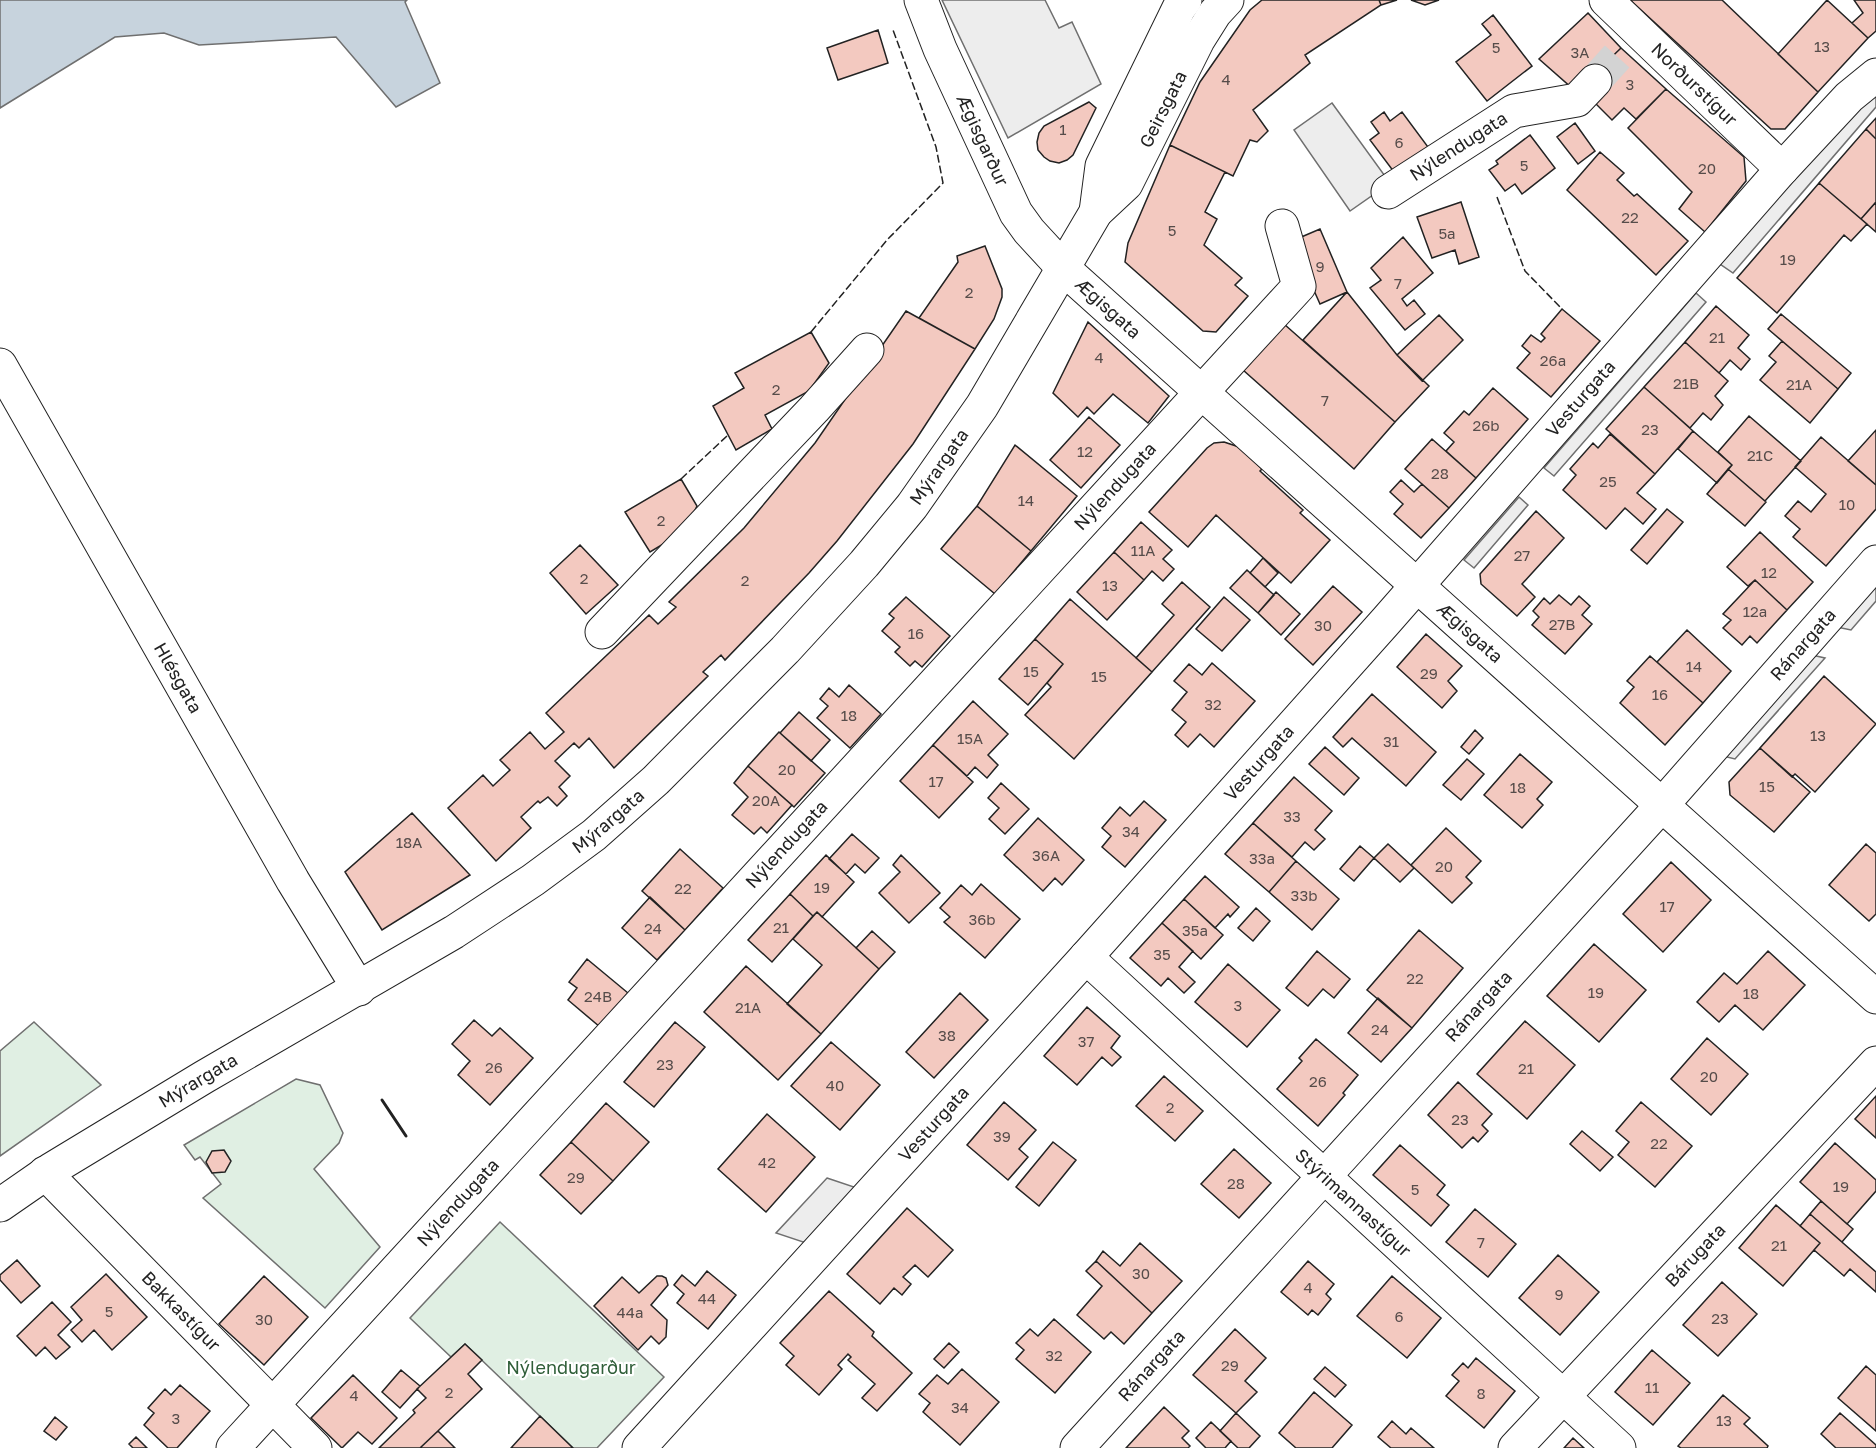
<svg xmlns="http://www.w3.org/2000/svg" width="1876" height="1448" viewBox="0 0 1876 1448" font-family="'Golos Text',sans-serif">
<rect width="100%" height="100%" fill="#fff"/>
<path fill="#e0efe3" stroke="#6f6f6f" stroke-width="1.5" d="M34,1022L101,1085L0,1156V1051Z
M296,1079L320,1085L343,1133L339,1143L314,1169L380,1247L325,1308L203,1198L221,1184L200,1157L195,1160L184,1145Z
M500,1222L664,1377L597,1448H573L465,1344L451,1357L410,1318Z"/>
<path fill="#ededed" stroke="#6f6f6f" stroke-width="1.5" d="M942,0H1045L1059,28L1072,22L1101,84L1008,138Z
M1876,81V107L1733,273L1720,264Z
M1332,103L1390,183L1350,211L1294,130Z
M1696,293L1706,302L1554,476L1544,468Z
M1519,497L1528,505L1474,568L1464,560Z
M1876,570V601L1851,630L1827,625Z
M1803,653L1825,658L1735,759L1715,754Z
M827,1178L857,1188L806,1243L776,1233Z"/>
<path fill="#c7d3dd" stroke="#6f6f6f" stroke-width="1.5" d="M0,0H407L405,2L440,83L396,107L336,37L199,45L164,33L115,37L0,108Z"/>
<path fill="#f3c9c0" stroke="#222" stroke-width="1.5" d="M1262,0H1379L1381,5L1305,55L1310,63L1253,110L1268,131L1257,142L1250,140L1233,176L1170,145L1200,82L1250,10Z
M1379,0H1397L1381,5Z
M1411,0H1439L1425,5Z
M1630,0H1722L1818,92L1785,129H1771Z
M1827,0L1868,38L1818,92L1778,54Z
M1854,0H1876V31L1868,38L1852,23L1863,13Z
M1588,13L1621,48L1591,77L1572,88L1539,59Z
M1493,15L1532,66L1487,101L1456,62L1491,35L1482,24Z
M878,30L888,63L838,80L827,48Z
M1621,48L1666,89L1636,119L1624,108L1612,120L1595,103L1591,77Z
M1666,89L1744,157L1746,181L1705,232L1679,209L1692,192L1628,128Z
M1089,102L1096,108L1073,155L1067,160L1059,163L1050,161L1044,157L1038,150L1037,142L1039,133L1044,126Z
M1384,112L1390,121L1402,112L1428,147L1394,172L1370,140L1379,133L1371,122Z
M1876,118V139L1866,129Z
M1575,123L1595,151L1578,164L1557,137Z
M1866,129L1876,139V202L1861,219L1819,183Z
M1530,135L1555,168L1522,194L1515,184L1505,191L1489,170L1498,164L1496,161Z
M1170,145L1225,172L1205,212L1217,219L1204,245L1242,278L1235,285L1248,296L1216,332L1203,331L1125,262L1128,243Z
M1600,152L1624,173L1617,180L1634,196L1637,194L1688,241L1656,275L1567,190Z
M1819,183L1867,224L1851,241L1844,235L1777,313L1737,278Z
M1461,202L1479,257L1459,264L1455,250L1432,258L1417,217Z
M1876,202V232L1861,219Z
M1320,229L1347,292L1320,304L1292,241Z
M1403,237L1433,273L1402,299L1407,306L1414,300L1425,314L1405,330L1370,288L1381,280L1371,268Z
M985,246L1002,289V297L994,319L975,349L919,318L958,262L957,256Z
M1347,292L1397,355L1429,386L1395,422L1303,340Z
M1716,306L1749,335L1738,348L1750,359L1741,370L1730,360L1719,373L1685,342Z
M1562,309L1600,341L1551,397L1517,368L1530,353L1522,346L1531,335L1541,342L1545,338L1541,334Z
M906,311L975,349L913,444L837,541L809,573L725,660L721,655L703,672L708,676L614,768L589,738L579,748L574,743L555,761L570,776L559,787L567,796L557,806L548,797L540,803L538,801L521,817L531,828L496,861L448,808L483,775L493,786L510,770L500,760L530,732L545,749L564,732L546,713L649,615L658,624L676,607L669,602L744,528L815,443Z
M1781,314L1851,373L1838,389L1768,329Z
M1439,315L1463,340L1422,381L1397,355Z
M1088,322L1169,396L1148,423L1113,394L1094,414L1087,407L1078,417L1053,393Z
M1284,324L1395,422L1354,469L1243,370Z
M811,332L829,363L809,391L765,415L772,429L736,450L713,406L744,388L735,373Z
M1782,341L1838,389L1810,423L1760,380L1776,362L1769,356Z
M1685,342L1728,381L1715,396L1723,405L1711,420L1703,413L1690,428L1644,387Z
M1644,387L1693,431L1655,474L1606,429Z
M1493,388L1528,419L1476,478L1446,451L1454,442L1444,433L1464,411L1469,415Z
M1749,416L1801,461L1765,501L1728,469L1732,465L1718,452Z
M1089,417L1120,445L1081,488L1050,460Z
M1876,430V485L1848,461Z
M1693,431L1732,465L1717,483L1678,449Z
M1610,434L1655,474L1637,493L1656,509L1643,524L1625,508L1606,529L1563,490L1576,475L1570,469L1593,443L1598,448Z
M1821,437L1876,485V509L1826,566L1793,537L1800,529L1785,516L1798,501L1811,512L1826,494L1795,467Z
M1432,439L1476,478L1449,508L1405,469Z
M1224,442L1239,447L1262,469L1260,471L1303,510L1300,513L1330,540L1291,583L1216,515L1188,547L1149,512L1207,448L1214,443Z
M1015,445L1077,496L1031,551L977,506Z
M1728,469L1766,502L1745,526L1707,494Z
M681,479L697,506L685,531L650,552L625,512Z
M1401,480L1414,492L1422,484L1449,508L1421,538L1394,514L1403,504L1390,492Z
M977,506L1031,551L995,594L941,549Z
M1667,509L1683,522L1647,564L1631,550Z
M1536,511L1564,538L1522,584L1535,597L1517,616L1481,584L1480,574Z
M1141,522L1172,550L1163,559L1174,569L1163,581L1152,571L1144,580L1114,552Z
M1760,532L1813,582L1787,610L1755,580L1748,586L1727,567Z
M580,545L618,585L586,614L550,573Z
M1114,552L1144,580L1107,620L1077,592Z
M1263,558L1278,573L1265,587L1250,573Z
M1247,570L1274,595L1258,613L1230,588Z
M1755,580L1787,610L1757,643L1750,636L1742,645L1723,628L1731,620L1723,614Z
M1182,582L1210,607L1152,672L1136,658L1174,615L1162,604Z
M1333,586L1362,612L1313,665L1285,639Z
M1276,592L1300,614L1281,635L1258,613Z
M1559,595L1571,605L1579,596L1590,606L1582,615L1592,624L1565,654L1532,625L1539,617L1533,611L1544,598L1550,604Z
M906,597L950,636L922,667L915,661L910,666L895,652L900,647L882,631L894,618L889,614Z
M1224,597L1250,620L1222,651L1196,629Z
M1070,599L1152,672L1074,759L1025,715L1051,687L1047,683L1063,664L1035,639Z
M1687,630L1731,671L1703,703L1657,662Z
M1426,634L1462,666L1448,681L1457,691L1442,708L1397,667Z
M1035,639L1063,664L1028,705L999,679Z
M1650,656L1703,703L1665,745L1620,703L1634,687L1627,681Z
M1212,663L1255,701L1214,747L1200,734L1188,747L1175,735L1186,722L1172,710L1187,692L1174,681L1189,664L1202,675Z
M1824,676L1876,724L1815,792L1795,774L1792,777L1760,748Z
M849,685L881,714L850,748L817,718L828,706L820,699L829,688L839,697Z
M1372,694L1436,752L1406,786L1352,738L1343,747L1333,737Z
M973,701L1008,734L988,755L998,765L987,778L975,767L967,776L933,745Z
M799,712L830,740L811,761L780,733Z
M1475,730L1483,738L1469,754L1461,747Z
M779,732L825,773L794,807L748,766Z
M933,745L973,782L939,818L900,781Z
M1325,747L1359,778L1344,795L1309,764Z
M1760,748L1810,792L1774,832L1730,795L1729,782Z
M1520,754L1552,782L1537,799L1543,805L1522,828L1484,795Z
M1467,759L1484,774L1461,800L1443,785Z
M748,766L792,805L767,833L761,827L754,834L732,815L748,797L734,783Z
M1294,777L1332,811L1315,830L1325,839L1314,850L1305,842L1292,857L1253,823Z
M1001,783L1029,809L1005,834L989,819L999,808L988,798Z
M1144,801L1166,820L1125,867L1102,847L1111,836L1102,828L1120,807L1130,816Z
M412,813L470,875L382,930L345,872Z
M1038,818L1084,860L1062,885L1055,878L1043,891L1004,855Z
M1253,823L1296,861L1269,892L1225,854Z
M1446,828L1481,861L1466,877L1472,883L1452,903L1411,865Z
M852,834L879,858L865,873L855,864L846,874L829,859Z
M1388,844L1414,868L1400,882L1374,858Z
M1866,844L1876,853V914L1869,921L1829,885Z
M1360,846L1374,858L1354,881L1340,869Z
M680,849L723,888L685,930L642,891Z
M826,855L854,882L822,917L817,912L813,916L790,894Z
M901,855L940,893L909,923L879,893L900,872L893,865Z
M1296,861L1339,899L1312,930L1269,892Z
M1671,862L1711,900L1663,952L1623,914Z
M1205,876L1239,907L1230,917L1228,914L1215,928L1184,899Z
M981,884L1020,919L985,958L944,922L950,917L940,908L961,885L972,895Z
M790,894L813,916L772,962L748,940Z
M650,897L685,930L657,960L622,928Z
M1184,899L1223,935L1201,959L1162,923Z
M1256,908L1270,921L1253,941L1238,928Z
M817,912L879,969L821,1034L787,1004L822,965L793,939Z
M1162,923L1193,951L1179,967L1195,982L1184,993L1168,978L1161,986L1130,958Z
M1419,930L1463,968L1412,1028L1367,990Z
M872,931L895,952L879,969L856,948Z
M1594,944L1646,990L1599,1042L1547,996Z
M1317,951L1350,979L1334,998L1323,989L1308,1006L1286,988Z
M1768,951L1805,985L1763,1030L1735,1005L1719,1022L1697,1002L1724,973L1737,984Z
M587,959L628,993L600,1027L568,1000L577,988L569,982Z
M1228,964L1280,1010L1247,1047L1195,1002Z
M746,966L821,1034L778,1080L704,1012Z
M960,993L988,1020L934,1078L906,1052Z
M1378,998L1412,1028L1381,1062L1348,1033Z
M1087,1007L1120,1036L1111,1048L1121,1057L1112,1066L1102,1057L1077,1085L1044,1056Z
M474,1020L492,1036L500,1028L533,1058L490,1105L458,1075L470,1061L452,1044Z
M1525,1021L1575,1065L1527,1119L1477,1074Z
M675,1022L705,1047L654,1107L624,1082Z
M1707,1038L1748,1074L1711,1115L1671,1079Z
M1316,1039L1358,1075L1343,1093L1345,1095L1318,1126L1277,1089L1302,1061L1299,1058Z
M831,1042L880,1085L840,1130L791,1086Z
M1164,1076L1203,1111L1175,1141L1136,1106Z
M1458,1082L1492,1114L1482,1125L1488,1131L1478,1142L1473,1137L1462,1148L1428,1115Z
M1876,1096V1138L1855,1119Z
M1004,1102L1036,1130L1019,1149L1028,1157L1008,1180L967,1145Z
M1641,1102L1692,1146L1655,1187L1618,1155L1629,1142L1616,1131Z
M606,1103L649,1142L613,1181L571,1142Z
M767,1114L815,1157L766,1212L718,1169Z
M1582,1131L1613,1157L1600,1171L1570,1144Z
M571,1142L613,1181L581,1214L540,1175Z
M1053,1142L1076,1160L1039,1206L1016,1187Z
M1835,1143L1876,1180V1191L1847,1224L1800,1182Z
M1400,1145L1445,1185L1437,1195L1449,1205L1431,1226L1373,1175Z
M1234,1149L1271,1183L1239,1218L1201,1184Z
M224,1150L231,1161L225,1172L212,1173L206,1162L212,1151Z
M1821,1201L1853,1229L1842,1242L1810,1214Z
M1776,1205L1820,1243L1783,1286L1739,1248Z
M907,1208L953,1250L928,1277L915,1265L903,1277L911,1284L902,1295L894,1288L880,1304L847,1274Z
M1475,1209L1516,1244L1488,1277L1446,1242Z
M1810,1214L1876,1272V1292L1850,1269L1844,1276L1814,1250L1820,1243L1800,1226Z
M1140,1243L1182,1281L1152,1313L1096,1261L1103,1251L1120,1266Z
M1558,1255L1599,1292L1560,1335L1519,1298Z
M17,1260L40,1286L21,1303L0,1280V1275Z
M1096,1261L1152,1313L1124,1344L1111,1332L1104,1339L1077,1315L1102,1286L1086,1271Z
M1308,1261L1334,1284L1326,1294L1331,1299L1318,1315L1312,1310L1308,1315L1281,1292Z
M707,1271L736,1295L708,1329L677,1303L684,1294L674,1285L682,1275L695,1286Z
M106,1274L147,1317L112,1350L94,1330L82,1342L71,1330L82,1320L71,1307Z
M264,1276L308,1317L264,1365L219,1324Z
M657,1276H662L666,1278L668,1285L651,1305L667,1320L666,1337L659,1344L651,1336L638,1350L594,1306L622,1277L639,1293Z
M1392,1276L1441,1318L1407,1358L1357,1316Z
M1722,1282L1757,1314L1718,1356L1683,1325Z
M829,1291L874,1332L872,1336L912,1373L877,1411L862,1398L875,1384L848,1360L851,1357L848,1354L838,1365L842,1369L819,1395L786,1365L794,1356L780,1343Z
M52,1302L71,1322L58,1335L70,1347L56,1359L45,1347L36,1356L17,1336Z
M1054,1319L1091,1352L1055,1393L1016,1359L1024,1350L1016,1343L1030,1329L1038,1336Z
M1235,1329L1266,1358L1245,1381L1257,1392L1236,1413L1193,1375Z
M949,1343L959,1352L944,1368L934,1359Z
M465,1344L482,1360L468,1374L482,1389L420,1448H379L415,1413L413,1410L426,1398L417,1389Z
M1652,1350L1690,1383L1653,1425L1615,1392Z
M1476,1358L1515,1391L1484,1428L1446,1396L1459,1381L1452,1375L1463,1363L1468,1368Z
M1866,1366L1876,1375V1431L1838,1398Z
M1325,1367L1346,1385L1335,1397L1314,1379Z
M962,1369L999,1402L960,1445L923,1412L930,1403L919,1394L937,1375L948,1384Z
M401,1370L420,1386L400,1408L382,1392Z
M353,1375L397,1418L372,1444L358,1432L342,1448L311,1418Z
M180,1385L210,1411L177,1448H168L144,1425L154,1413L148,1408L165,1389L171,1395Z
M1314,1392L1352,1425L1332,1448H1296L1279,1433Z
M1723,1395L1750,1418L1744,1424L1768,1446L1767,1448H1681L1678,1446Z
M1164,1407L1189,1431L1182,1438L1190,1446L1188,1448H1126Z
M1236,1413L1260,1436L1249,1448H1238L1220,1431Z
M1840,1413L1876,1445V1448H1836L1821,1434Z
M540,1416L573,1448H511Z
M55,1417L67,1427L56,1440L44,1431Z
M1392,1421L1406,1434L1411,1428L1434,1448H1391L1378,1437Z
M1211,1422L1231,1441L1225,1448H1206L1196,1438Z
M438,1431L455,1448H420Z
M136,1437L147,1448H133L129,1444Z
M1573,1438L1584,1448H1564Z"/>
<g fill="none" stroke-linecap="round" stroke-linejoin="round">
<path stroke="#d3d3d3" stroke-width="33" stroke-dasharray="33 16" stroke-linecap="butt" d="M1595,81L1623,50"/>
<g stroke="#222" stroke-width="35">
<g id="minor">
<path id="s1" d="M921,0L940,49L1016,213L1029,231L1064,269L1876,997"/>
<path id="s2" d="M1606,0L1782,169"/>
<path id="s3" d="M1388,192L1514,111L1577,100L1595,81"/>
<path id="s4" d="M0,365L293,881L359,989"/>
<path d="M602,632L814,409L867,350"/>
<path id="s5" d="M1086,957L1619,1448"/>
<path id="s6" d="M45,1173L315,1448"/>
<path id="s7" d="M233,1448L1299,286L1282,226"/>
<path id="s8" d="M639,1448L1086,957L1386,621L1782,169L1849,97L1876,75"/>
<path id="s9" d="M1077,1448L1662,805L1876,562"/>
<path id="s10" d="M1515,1448L1876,1063"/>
</g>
</g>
<g stroke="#222" stroke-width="35">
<g id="major">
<path d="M1096,212L1102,166L1179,8L1185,0"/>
<path id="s11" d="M0,1205L52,1169L204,1077L454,932L533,880L594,835L656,780L785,650L864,564L912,506L982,406L1096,212L1126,184L1198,40L1215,13L1227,0"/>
</g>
</g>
<use href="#minor" stroke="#fff" stroke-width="33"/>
<use href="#major" stroke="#fff" stroke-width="33"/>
<path stroke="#222" stroke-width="1.5" stroke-dasharray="8 3" stroke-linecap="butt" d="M1497,197L1525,271L1562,309
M811,332L887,240L943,183L936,147L893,30
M681,479L728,435"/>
<path stroke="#222" stroke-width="3" d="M382,1100L406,1136"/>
</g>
<g text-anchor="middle" stroke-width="4.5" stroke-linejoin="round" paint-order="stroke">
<g font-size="15" fill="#564c4a">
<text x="1822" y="52">13</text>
<text x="1496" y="53">5</text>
<text x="1580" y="58">3A</text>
<text x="1226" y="85">4</text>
<text x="1630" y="90">3</text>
<text x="1063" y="135">1</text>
<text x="1399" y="148">6</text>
<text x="1524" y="171">5</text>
<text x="1707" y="174">20</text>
<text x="1630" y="223">22</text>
<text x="1172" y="236">5</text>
<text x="1447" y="239">5a</text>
<text x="1788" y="265">19</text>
<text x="1320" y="272">9</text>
<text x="1398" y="289">7</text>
<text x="969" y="298">2</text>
<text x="1717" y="343">21</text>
<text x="1099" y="363">4</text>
<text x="1553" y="366">26a</text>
<text x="1686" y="389">21B</text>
<text x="1799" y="390">21A</text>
<text x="776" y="395">2</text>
<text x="1325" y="406">7</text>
<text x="1486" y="431">26b</text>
<text x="1650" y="435">23</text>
<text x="1085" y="457">12</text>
<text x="1760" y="461">21C</text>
<text x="1440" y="479">28</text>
<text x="1608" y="487">25</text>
<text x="1026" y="506">14</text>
<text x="1847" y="510">10</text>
<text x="661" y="526">2</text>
<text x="1143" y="556">11A</text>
<text x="1522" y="561">27</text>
<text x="1769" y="578">12</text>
<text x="584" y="584">2</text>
<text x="745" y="586">2</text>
<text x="1110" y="591">13</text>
<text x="1755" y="617">12a</text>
<text x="1562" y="630">27B</text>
<text x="1323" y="631">30</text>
<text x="916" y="639">16</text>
<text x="1694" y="672">14</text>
<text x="1031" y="677">15</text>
<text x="1429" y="679">29</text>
<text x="1099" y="682">15</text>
<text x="1660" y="700">16</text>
<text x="1213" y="710">32</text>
<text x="849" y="721">18</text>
<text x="1818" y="741">13</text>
<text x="970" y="744">15A</text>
<text x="1391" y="747">31</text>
<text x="787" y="775">20</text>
<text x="936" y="787">17</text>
<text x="1767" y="792">15</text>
<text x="1518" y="793">18</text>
<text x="766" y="806">20A</text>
<text x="1292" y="822">33</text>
<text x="1131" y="837">34</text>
<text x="409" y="848">18A</text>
<text x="1046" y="861">36A</text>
<text x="1262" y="864">33a</text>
<text x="1444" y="872">20</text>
<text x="822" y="893">19</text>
<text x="683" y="894">22</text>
<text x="1304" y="901">33b</text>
<text x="1667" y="912">17</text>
<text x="982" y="925">36b</text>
<text x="781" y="933">21</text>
<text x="653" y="934">24</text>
<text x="1195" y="936">35a</text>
<text x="1162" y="960">35</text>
<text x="1415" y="984">22</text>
<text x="1596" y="998">19</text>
<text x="1751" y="999">18</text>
<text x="598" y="1002">24B</text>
<text x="1238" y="1011">3</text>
<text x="748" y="1013">21A</text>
<text x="1380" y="1035">24</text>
<text x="947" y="1041">38</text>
<text x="1086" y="1047">37</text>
<text x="665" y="1070">23</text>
<text x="494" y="1073">26</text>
<text x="1526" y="1074">21</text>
<text x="1709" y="1082">20</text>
<text x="1318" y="1087">26</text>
<text x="835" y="1091">40</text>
<text x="1170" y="1113">2</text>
<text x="1460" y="1125">23</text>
<text x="1002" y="1142">39</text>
<text x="1659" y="1149">22</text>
<text x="767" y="1168">42</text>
<text x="576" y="1183">29</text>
<text x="1236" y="1189">28</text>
<text x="1841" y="1192">19</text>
<text x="1415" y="1195">5</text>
<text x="1481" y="1248">7</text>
<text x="1779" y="1251">21</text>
<text x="1141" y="1279">30</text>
<text x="1308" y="1293">4</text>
<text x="1559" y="1300">9</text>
<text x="707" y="1304">44</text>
<text x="109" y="1317">5</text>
<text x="630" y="1318">44a</text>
<text x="1399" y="1322">6</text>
<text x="1720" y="1324">23</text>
<text x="264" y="1325">30</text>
<text x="1054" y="1361">32</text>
<text x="1230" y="1371">29</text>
<text x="1652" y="1393">11</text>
<text x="449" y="1398">2</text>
<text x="1481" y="1399">8</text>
<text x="354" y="1401">4</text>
<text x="960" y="1413">34</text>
<text x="176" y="1424">3</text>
<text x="1724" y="1426">13</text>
</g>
<g font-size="18" fill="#222" stroke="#fff">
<text dy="6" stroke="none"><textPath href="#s2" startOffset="122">Norðurstígur</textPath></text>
<text dy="6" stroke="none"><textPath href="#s11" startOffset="1630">Geirsgata</textPath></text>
<text dy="6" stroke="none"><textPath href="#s1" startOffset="153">Ægisgarður</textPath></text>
<text dy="6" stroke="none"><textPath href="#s3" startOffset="84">Nýlendugata</textPath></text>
<text dy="6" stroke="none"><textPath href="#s1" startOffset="366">Ægisgata</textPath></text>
<text dy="6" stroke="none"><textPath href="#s8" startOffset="1410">Vesturgata</textPath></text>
<text dy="6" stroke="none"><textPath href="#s11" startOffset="1206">Mýrargata</textPath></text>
<text dy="6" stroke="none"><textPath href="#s7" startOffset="1305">Nýlendugata</textPath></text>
<text dy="6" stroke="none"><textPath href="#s1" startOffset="852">Ægisgata</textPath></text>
<text dy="6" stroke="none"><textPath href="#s9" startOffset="1083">Ránargata</textPath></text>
<text dy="6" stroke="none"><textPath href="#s4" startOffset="360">Hlésgata</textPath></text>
<text dy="6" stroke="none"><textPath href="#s8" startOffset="924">Vesturgata</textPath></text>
<text dy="6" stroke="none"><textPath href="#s11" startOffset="720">Mýrargata</textPath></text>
<text dy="6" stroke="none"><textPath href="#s7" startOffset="819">Nýlendugata</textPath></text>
<text dy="6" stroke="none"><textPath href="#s9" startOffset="597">Ránargata</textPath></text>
<text dy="6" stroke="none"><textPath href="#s11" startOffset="234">Mýrargata</textPath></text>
<text dy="6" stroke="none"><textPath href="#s8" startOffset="438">Vesturgata</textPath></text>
<text dy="6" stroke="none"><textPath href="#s5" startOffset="363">Stýrimannastígur</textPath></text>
<text dy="6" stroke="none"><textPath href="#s7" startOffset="333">Nýlendugata</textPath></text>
<text dy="6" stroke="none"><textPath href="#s10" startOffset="264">Bárugata</textPath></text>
<text dy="6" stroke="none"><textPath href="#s6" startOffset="194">Bakkastígur</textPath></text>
<text dy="6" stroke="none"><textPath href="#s9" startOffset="111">Ránargata</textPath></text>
</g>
<g font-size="18" fill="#2f5e38" stroke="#fff">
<text x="571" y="1374">Nýlendugarður</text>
</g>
</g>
</svg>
